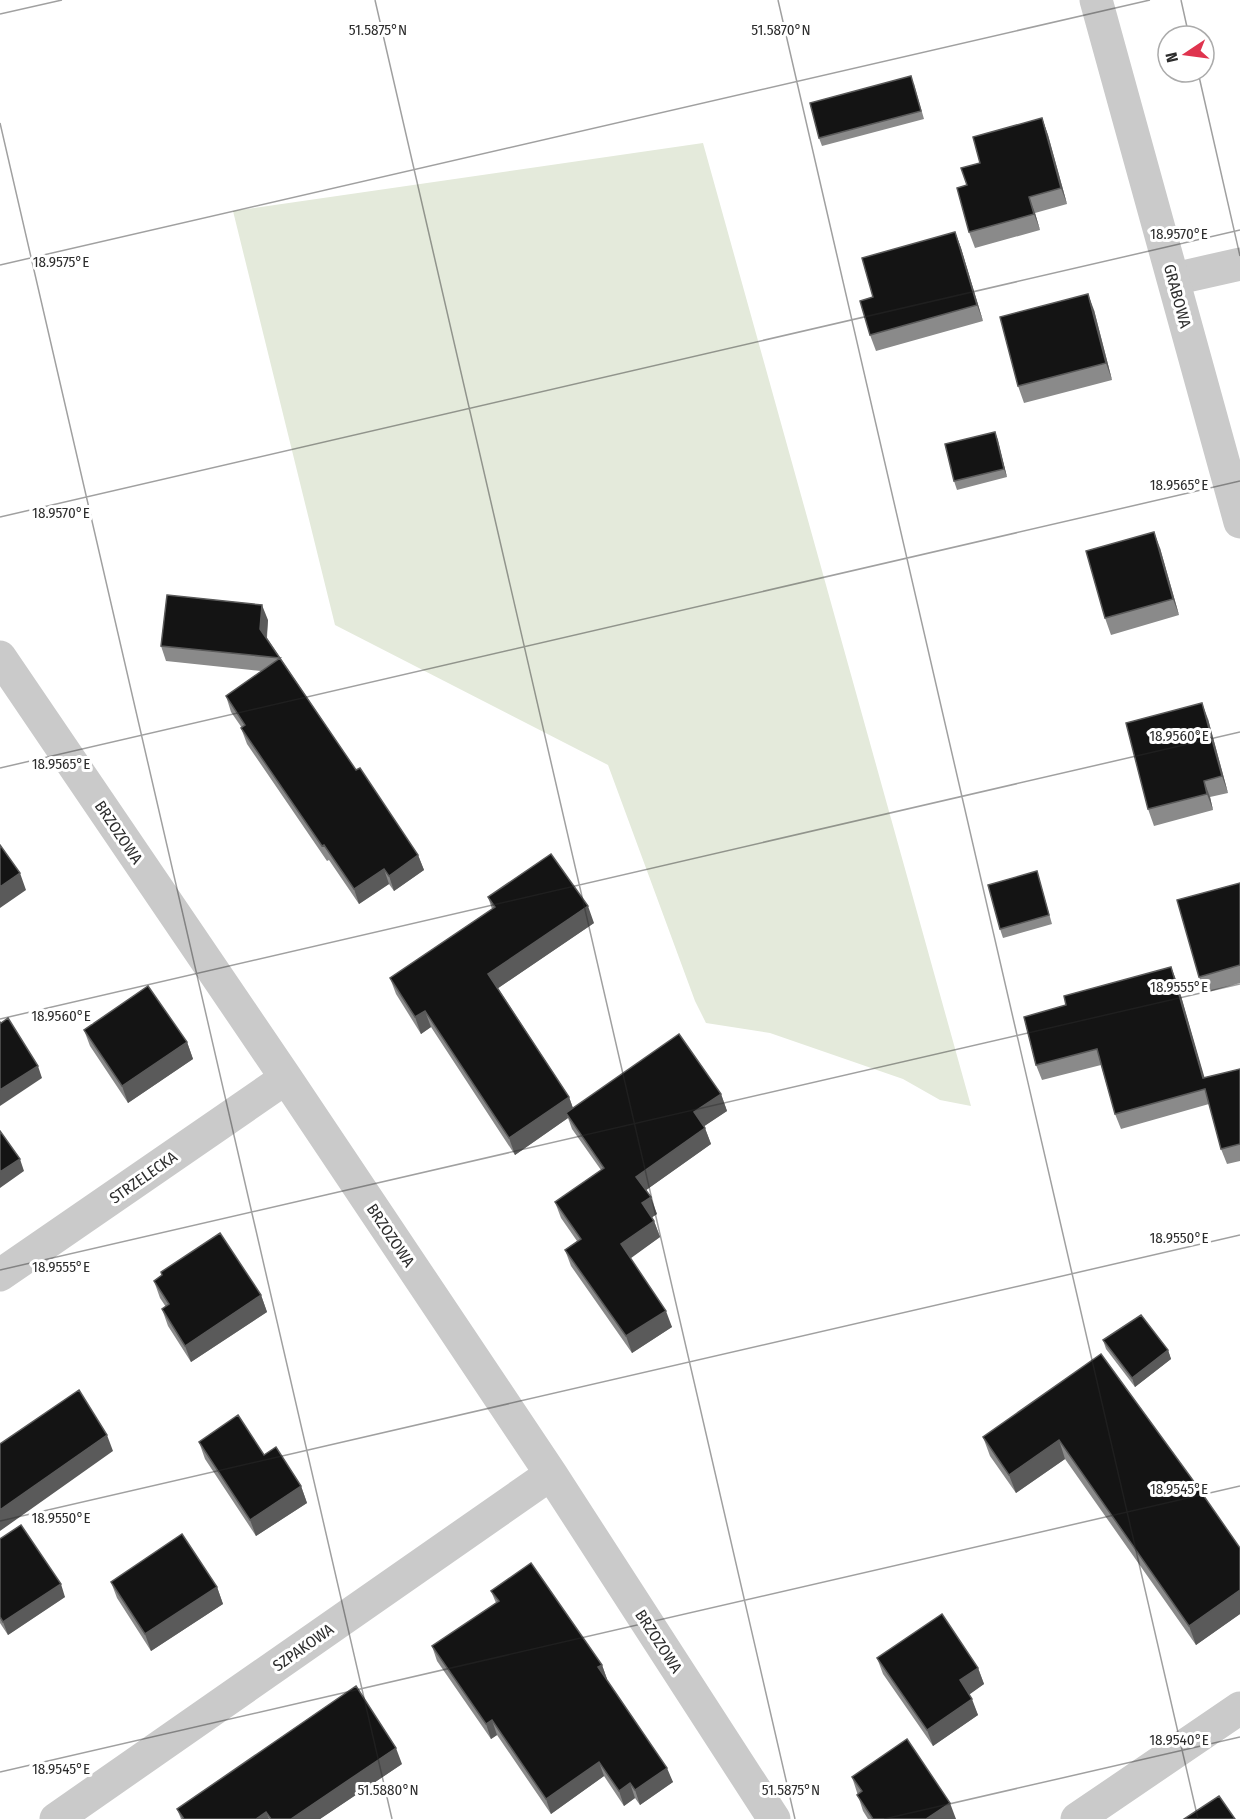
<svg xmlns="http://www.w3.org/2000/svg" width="1240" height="1819" viewBox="0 0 1240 1819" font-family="'Fira Sans Condensed',sans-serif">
<rect width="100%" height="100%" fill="#fff"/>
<path fill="#e4eadb" d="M703,143L971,1106L940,1100L903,1079L770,1033L706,1023L695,1001L608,765L335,625L233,211Z"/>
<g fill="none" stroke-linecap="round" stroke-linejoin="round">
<path stroke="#cacaca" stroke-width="33" d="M1174,279L1240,264
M0,657L286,1078L551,1474L774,1819
M0,1275L286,1078
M56,1819L551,1474
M1077,1819L1240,1708"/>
<path stroke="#cacaca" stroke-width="33" d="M1096,0L1240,522"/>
</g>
<path fill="#8a8a8a" d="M914,84L924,119L822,146L819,138Z
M1042,118L1048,135L1067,204L1035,213L1040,230L975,248L969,232L980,163Z
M955,232L961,248L983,321L876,351L870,335L873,297Z
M1094,310L1112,380L1024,403L1018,386Z
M995,432L1007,477L957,490L954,481Z
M1160,548L1179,615L1111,635L1105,618Z
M268,620L267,638L356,770L418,855L424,870L394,891L389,884L359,904L329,860L327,861L247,744L241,728H242L231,712L226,696L261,671L166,661L161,646Z
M1208,719L1228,793L1210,797L1213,810L1154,826L1148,809Z
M1037,871L1052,924L1003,938L1000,929Z
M1240,883V983L1205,993L1199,977Z
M488,897L594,923L498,988L569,1097L573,1108L721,1094L727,1111L704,1126L711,1144L646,1190L657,1214L652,1217L654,1221L660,1237L630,1258L672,1327L632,1353L571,1266L565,1250L577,1241L561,1218L555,1202L601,1170L572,1129L568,1118L515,1155L431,1027L421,1034L396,994L390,978L492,909Z
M1177,982L1204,1078L1240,1069V1161L1227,1164L1221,1149L1209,1104L1121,1129L1115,1114L1101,1065L1042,1080L1036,1065Z
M84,1030L187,1042L193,1059L128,1103L90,1046Z
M154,1281L261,1295L267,1312L191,1362L168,1326L162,1309L166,1307L160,1298Z
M1103,1340L1168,1350L1171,1359L1135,1387L1106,1349Z
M1101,1354L1240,1548V1614L1196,1645L1065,1459L1016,1493L990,1456L983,1437Z
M199,1442L264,1455L301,1486L307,1503L256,1536L205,1459Z
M0,1539L65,1597L8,1635L0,1623Z
M111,1582L217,1587L223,1604L151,1651L117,1598Z
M491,1591L602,1665L607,1679L606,1680L673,1782L640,1805L635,1798L624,1806L604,1776L551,1814L497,1735L491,1739L437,1661L432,1646L496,1603Z
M877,1658L978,1668L984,1684L969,1694L978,1715L933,1746L883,1674Z
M402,1764L320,1819H181L177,1809Z
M852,1777L956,1819H868L863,1811Z"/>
<path fill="#5a5a5a" d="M1042,118L1048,135L1067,204L1061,188Z
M1029,197L1035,213L1040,230L1034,214Z
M955,232L961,248L983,321L977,305Z
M1088,294L1094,310L1112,380L1106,363Z
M995,432L998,440L1007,477L1004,469Z
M1154,532L1160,548L1179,615L1173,599Z
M262,605L268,620L266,644L260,629Z
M1202,703L1208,719L1228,793L1222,776Z
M1204,781L1210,797L1213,810L1207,794Z
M418,855L424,870L394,891L389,876Z
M384,869L389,884L359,904L354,889Z
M20,873L26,890L0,908V887Z
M588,906L594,923L494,991L488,974Z
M1171,967L1177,982L1209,1093L1203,1078Z
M425,1011L431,1027L421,1034L415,1017Z
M187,1042L193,1059L128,1103L122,1086Z
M38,1066L42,1078L0,1106V1090Z
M721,1094L727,1111L700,1129L694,1112Z
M569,1097L575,1114L566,1113L568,1118L515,1155L509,1138Z
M705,1128L711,1144L642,1193L636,1177Z
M20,1159L24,1171L0,1188V1172Z
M651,1197L657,1214L648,1220L642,1203Z
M654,1221L660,1237L627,1261L621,1244Z
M261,1295L267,1312L191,1362L185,1346Z
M666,1311L672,1327L632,1353L626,1336Z
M1168,1350L1171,1359L1135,1387L1132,1378Z
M107,1435L113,1451L0,1531V1510Z
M1059,1440L1065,1459L1016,1493L1009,1475Z
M301,1486L307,1503L256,1536L250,1520Z
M61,1584L65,1597L8,1635L3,1622Z
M217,1587L223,1604L151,1651L145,1634Z
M1240,1590V1614L1196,1645L1189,1626Z
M602,1665L607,1679L603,1682L598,1667Z
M978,1668L984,1684L966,1697L960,1680Z
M972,1699L978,1715L933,1746L927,1730Z
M492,1720L497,1735L491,1739L486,1724Z
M396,1748L402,1764L320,1819H291Z
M599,1762L604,1776L551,1814L546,1799Z
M667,1768L673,1782L640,1805L635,1790Z
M630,1783L635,1798L624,1806L619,1791Z
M950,1803L956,1819H926Z
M266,1812L269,1819H256Z"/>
<path fill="#141414" stroke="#5a5a5a" stroke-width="1.5" d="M911,76L921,111L819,138L810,103Z
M1042,118L1061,188L1029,197L1034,214L969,232L957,188L967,185L961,168L980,163L973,137Z
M955,232L977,305L870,335L860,301L873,297L862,258Z
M1088,294L1106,363L1018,386L1000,317Z
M995,432L1004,469L954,481L945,444Z
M1154,532L1173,599L1105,618L1086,551Z
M167,595L262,605L260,629L356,770L360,768L418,855L389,876L384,869L354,889L324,845L322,846L241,728L245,725L226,696L280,658L161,646Z
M1202,703L1222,776L1204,781L1207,794L1148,809L1126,723Z
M0,845L20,873L0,887Z
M551,854L588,906L488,974L569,1097L509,1138L425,1011L415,1017L390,978L495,907L488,897Z
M1037,871L1049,915L1000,929L988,885Z
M1240,883V965L1199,977L1177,900Z
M1171,967L1203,1078L1240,1069V1144L1221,1149L1205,1089L1115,1114L1097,1049L1036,1065L1024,1017L1066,1005L1064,996Z
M148,986L187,1042L122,1086L84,1030Z
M8,1018L38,1066L0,1090V1022L1,1023Z
M679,1034L721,1094L694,1112L705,1128L636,1177L651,1197L642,1203L654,1221L621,1244L666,1311L626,1336L565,1250L581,1239L555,1202L604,1168L566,1113Z
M0,1131L20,1159L0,1172Z
M220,1233L261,1295L185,1346L162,1309L169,1304L154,1281L162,1275L161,1272Z
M1141,1315L1168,1350L1132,1378L1103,1340Z
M1101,1354L1192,1479L1240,1548V1590L1189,1626L1059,1440L1009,1475L983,1437Z
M79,1390L107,1435L0,1510V1444Z
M238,1415L264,1455L276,1447L301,1486L250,1520L199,1442Z
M21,1525L61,1584L3,1622L0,1617V1539Z
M182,1534L217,1587L145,1634L111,1582Z
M531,1563L602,1665L598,1667L667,1768L635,1790L630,1783L619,1791L599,1762L546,1799L492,1720L486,1724L432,1646L499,1601L491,1591Z
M942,1614L978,1668L960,1680L972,1699L927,1730L877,1658Z
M356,1686L396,1748L291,1819H271L266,1812L256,1819H184L177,1809Z
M907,1739L950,1803L926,1819H873L857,1795L862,1791L852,1777Z
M1219,1796L1235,1819H1184Z"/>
<path fill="none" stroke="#2d2d2d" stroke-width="1.5" stroke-opacity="0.45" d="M375,0L795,1819M778,0L1198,1819M1181,0L1189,36M0,14L62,0M1198,72L1240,256M0,123L392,1819M0,265L1150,0M0,517L1240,230M0,768L1240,481M0,1019L1240,732M0,1270L1240,984M0,1521L1240,1235M0,1772L1240,1486M884,1819L1240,1737"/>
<g text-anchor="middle" stroke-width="6" stroke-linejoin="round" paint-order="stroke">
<g font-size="16" fill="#2d2d2d" stroke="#fff">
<text transform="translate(1178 296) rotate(75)" y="6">GRABOWA</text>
<text transform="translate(119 832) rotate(56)" y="6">BRZOZOWA</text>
<text transform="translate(143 1177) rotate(-35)" y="6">STRZELECKA</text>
<text transform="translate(391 1235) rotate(56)" y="6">BRZOZOWA</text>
<text transform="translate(659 1641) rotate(57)" y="6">BRZOZOWA</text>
<text transform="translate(303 1647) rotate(-35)" y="6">SZPAKOWA</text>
</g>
</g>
<g font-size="15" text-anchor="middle" fill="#2d2d2d" stroke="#fff" stroke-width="6" stroke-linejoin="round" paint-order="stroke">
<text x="378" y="35">51.5875°N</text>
<text x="781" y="35">51.5870°N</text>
<text x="1179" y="239">18.9570°E</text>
<text x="61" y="267">18.9575°E</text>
<text x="1179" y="490">18.9565°E</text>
<text x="61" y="518">18.9570°E</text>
<text x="1179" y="741">18.9560°E</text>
<text x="61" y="769">18.9565°E</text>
<text x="1179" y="992">18.9555°E</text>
<text x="61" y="1021">18.9560°E</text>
<text x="1179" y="1243">18.9550°E</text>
<text x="61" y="1272">18.9555°E</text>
<text x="1179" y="1494">18.9545°E</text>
<text x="61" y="1523">18.9550°E</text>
<text x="1179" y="1745">18.9540°E</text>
<text x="61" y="1774">18.9545°E</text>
<text x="388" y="1795">51.5880°N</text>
<text x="791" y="1795">51.5875°N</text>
</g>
<g transform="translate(1186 54) rotate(257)"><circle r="28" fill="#ffffff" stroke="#ababab" stroke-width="1.5"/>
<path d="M0-4.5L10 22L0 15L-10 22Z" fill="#df344e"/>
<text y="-9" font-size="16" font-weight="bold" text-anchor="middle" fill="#2d2d2d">N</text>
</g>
</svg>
